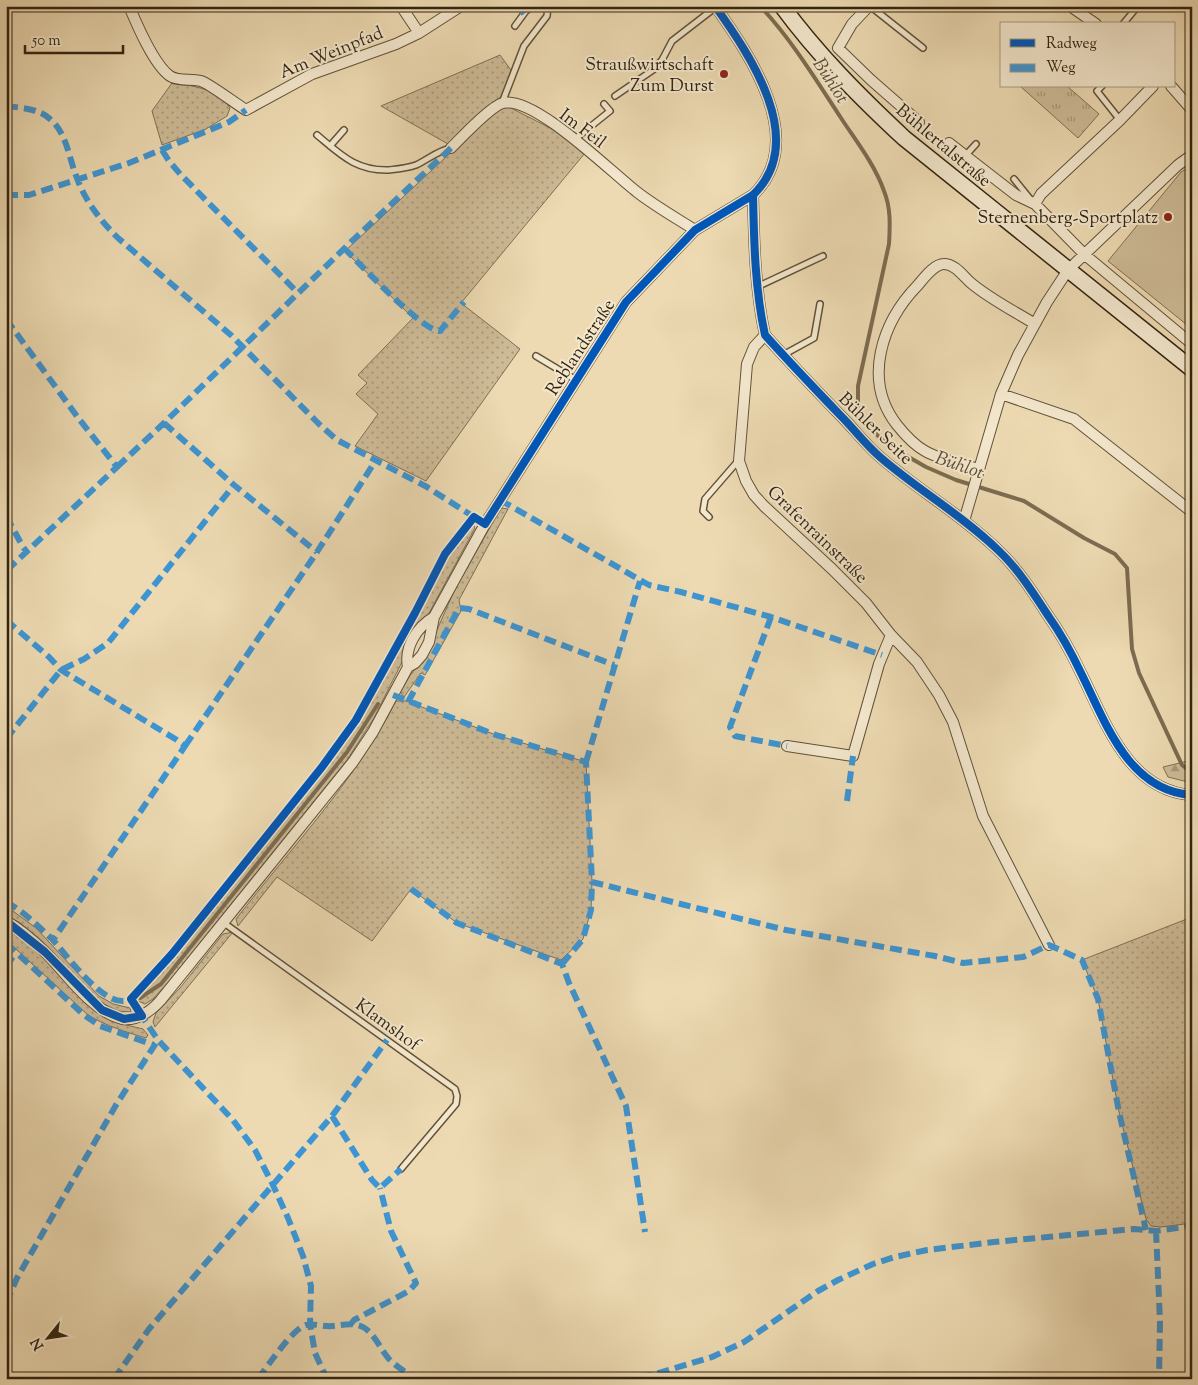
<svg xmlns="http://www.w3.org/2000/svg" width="1198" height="1385" viewBox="0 0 1198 1385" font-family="'Sorts Mill Goudy',serif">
<defs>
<pattern id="grass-dots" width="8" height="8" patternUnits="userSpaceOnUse" patternTransform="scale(1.25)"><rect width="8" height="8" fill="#cdbb97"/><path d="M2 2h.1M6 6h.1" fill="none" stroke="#a7987a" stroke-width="1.8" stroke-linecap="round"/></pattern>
<pattern id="forest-firs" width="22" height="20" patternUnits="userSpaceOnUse" patternTransform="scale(1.25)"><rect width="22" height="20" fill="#cdbb97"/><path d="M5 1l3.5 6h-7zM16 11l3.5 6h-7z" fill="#a7987a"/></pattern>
<pattern id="park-tufts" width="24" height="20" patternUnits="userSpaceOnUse" patternTransform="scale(1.25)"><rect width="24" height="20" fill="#cdbb97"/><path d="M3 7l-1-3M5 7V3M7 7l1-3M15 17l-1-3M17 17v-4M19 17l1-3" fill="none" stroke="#a7987a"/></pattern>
</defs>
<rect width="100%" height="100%" fill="#eddab2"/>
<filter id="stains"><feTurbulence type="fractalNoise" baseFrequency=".004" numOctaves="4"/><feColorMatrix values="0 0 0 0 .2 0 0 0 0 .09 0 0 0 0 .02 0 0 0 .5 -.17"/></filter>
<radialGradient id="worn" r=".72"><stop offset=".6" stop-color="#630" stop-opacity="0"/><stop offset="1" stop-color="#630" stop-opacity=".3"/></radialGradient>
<path fill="url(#grass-dots)" stroke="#807054" d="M500,55L513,73L504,94L452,143L448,144L381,106Z
M172,83C193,86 217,88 230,108L227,116L206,129L162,145L152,111Z
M509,107L554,130L585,153L461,303L520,349L426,481L355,446L378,414L356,394L367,383L358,375L413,318L345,251C397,204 447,154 501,108Z
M501,508L508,509L459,600L461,611L425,675L421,673L404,697L400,692L411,674L425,657L455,589Z
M473,524L475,528L428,615L419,624L405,656L374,718L347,760L170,980L153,999L145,1004L138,1001L137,998L318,776L363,713L417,616L448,557L470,526Z
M396,701H406L496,735L586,762L592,882L591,910L583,939L561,960L457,923L411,889L372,941L277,877L238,926L236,919C291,848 355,781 396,701Z
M6,906L36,928L99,996L113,1004L130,1008L131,1012L118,1011L100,1002L38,938L20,923L6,915Z
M1192,917V1223L1161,1227L1151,1226L1146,1219L1119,1112L1098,999L1082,960Z
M6,928L36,951L99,1014L118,1023L143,1029L148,1035L146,1038C126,1032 106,1026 88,1015L6,940Z
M233,932L155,1027L153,1022L156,1013L180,988L223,934Z"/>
<path fill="url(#forest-firs)" stroke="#807054" d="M1188,761L1192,763V783L1168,777L1163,767Z"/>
<path fill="url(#park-tufts)" stroke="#807054" d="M1020,86H1067L1099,114L1078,138Z"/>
<path fill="#cdbb97" stroke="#807054" d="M1192,165V329L1108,261L1181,172Z"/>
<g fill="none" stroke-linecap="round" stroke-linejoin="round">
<path stroke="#7c6c51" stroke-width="4" d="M760,6C792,40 816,80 841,118C856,141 875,165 884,191C891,208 890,226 889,244L858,386V405L864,419L877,435L893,448L926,467L956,480L1024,501L1084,538L1115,554L1127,568L1132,649L1139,673L1182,765L1192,773
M140,998L161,984L347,752L378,704"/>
<g stroke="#615239" stroke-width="8">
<path id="service" d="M870,6L923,48
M1123,24L1138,6
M515,26L526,11L533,6
M1102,86L1097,91L1120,120
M615,96L653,70L662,60L672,41L716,7
M502,103L524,46L547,16L548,6
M317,135C341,155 356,171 389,170C398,169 408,168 416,165C427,160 439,150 451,148
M575,139L610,111L604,104
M330,146L344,130
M965,156L976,144
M1014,179L1031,200
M759,286L823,256
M783,355L814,338L820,304
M536,356L576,380
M709,517L703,511L705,499L738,461
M224,923L455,1089L457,1096L456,1104L401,1169"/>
</g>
<g stroke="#615239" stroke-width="12">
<path id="minor" d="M129,6C137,25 154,65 170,76C179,82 191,78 201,81C210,84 236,104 246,110L312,74L396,44L419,33L461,6
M401,6L419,33
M869,6L852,24L838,48L871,80L919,122
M1070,6L1096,24
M1153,86L1120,120L1041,194L1035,204L1085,255L1192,344
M1171,86L1192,110
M949,143L1016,195L1035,204
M451,148C461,138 491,106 503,103C534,95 612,173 637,192C655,206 676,218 695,230
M753,195C754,242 755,290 765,335C790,363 815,389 841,416C854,429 865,444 880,457C918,490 962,515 999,551C1019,570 1034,594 1049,617C1061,634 1072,654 1081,673C1105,721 1128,791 1192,795
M765,335L754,347L747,364L739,461L746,481L754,495L764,506L832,569L866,603L891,635L917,662L939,695L953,722L983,816L1049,945
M1001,394L1074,419L1192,512
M979,469C961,464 941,460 925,451C914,445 905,435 897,425C862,380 882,322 918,285C924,278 934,264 944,264C955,264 963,276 971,283C990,299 1014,311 1035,324
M964,521L1001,394L1018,355L1047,302L1068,270L1178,165L1192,155
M408,667C404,647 417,627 434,617
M787,746L853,756L879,664L891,635
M6,921C20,929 33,940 45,952C66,973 93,1013 123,1019C137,1021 151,1011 160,1001L353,762L373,732L408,667L415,663L422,655L429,642L434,617L485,524L626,302L695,230L753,195C809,141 750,55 715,6"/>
</g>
<g stroke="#322411" stroke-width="18">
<path id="secondary" d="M782,6C818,55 860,97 904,138L1192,369"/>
</g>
<use href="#service" stroke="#f3e7cd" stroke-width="5"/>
<use href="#minor" stroke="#f3e7cd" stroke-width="10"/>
<use href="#secondary" stroke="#f3e7cd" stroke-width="15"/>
<path stroke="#3d95d3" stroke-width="6" stroke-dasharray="12 6" stroke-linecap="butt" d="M518,6L524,14
M6,106C21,108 38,108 50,119C67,133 69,159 77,178C85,201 101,221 118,238L232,336L319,424L337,440L427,487L477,519
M162,150L169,161L181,175L298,293
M6,195H29L129,163L229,122L246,110
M344,248C360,264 422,331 440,331L464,302
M6,319L79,419L117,467L6,571
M164,423L234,485L317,552
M117,467L164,423L351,242L451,148
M500,500L649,585L681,592L771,617L882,655
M6,516L23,547L27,552
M771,617L730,727L735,736L787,746
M6,620L49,657L61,670L177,740L185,746L53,940
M393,695L496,735L586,762L592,882L786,930L935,956L963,963L1023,957L1049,945L1082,960L1098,999L1119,1112L1146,1230
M408,702L459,608L469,609L614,665
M6,739L61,670L84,659L108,643L234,485
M185,746L317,552L376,460
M586,762L640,581
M847,801L853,756
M411,889L457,923L562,964L569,983L626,1106L645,1232
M6,902C23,911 37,925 51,938C65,952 111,1020 134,996
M6,943L84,1015L100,1026L154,1045
M562,964L583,939L591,910L592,882
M6,967L16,952
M139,1012L158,1040L233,1120L255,1150L272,1183L288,1218L303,1256L311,1286L310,1324L315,1353L327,1379
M332,1116L372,1180L380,1188L401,1169
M1156,1231L1160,1321L1159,1379
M6,1303L17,1278L116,1105L158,1040
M350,1325L354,1320L409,1291L416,1283L391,1231L380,1188
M114,1379L149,1329L332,1116L387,1040
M258,1379C267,1367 293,1328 306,1325C314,1323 324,1327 332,1326C342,1325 354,1322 363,1327C375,1334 380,1349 389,1359C398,1368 407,1373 417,1379
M604,1379L652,1375L712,1357L744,1342L818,1291L838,1280L873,1264L895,1257L927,1250L994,1242L1134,1229L1156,1231L1192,1226"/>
<g stroke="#f3e7cd" stroke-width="11">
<path id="cycleway" d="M753,195C754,242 755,290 765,335C790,363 815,389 841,416C854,429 865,444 880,457C918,490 962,515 999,551C1019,570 1034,594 1049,617C1061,634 1072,654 1081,673C1105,721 1128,791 1192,795
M6,921L45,952L102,1010L124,1019L142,1016L131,999L172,954L322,767L356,720L415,613L445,554L474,517L485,524L626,302L695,230L753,195C809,141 750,55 715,6"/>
</g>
<use href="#cycleway" stroke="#0057b8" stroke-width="8"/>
</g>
<g fill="#8f2418" stroke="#f3e7cd" stroke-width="2">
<circle cx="724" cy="74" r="5"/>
<circle cx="1168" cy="217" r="5"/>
</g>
<g text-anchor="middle" stroke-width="4" stroke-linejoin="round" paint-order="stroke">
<g font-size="18" fill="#322411" stroke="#f3e7cd">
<text transform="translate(331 52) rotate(-22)" y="6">Am Weinpfad</text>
<text transform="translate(583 128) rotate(37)" y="6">Im Feil</text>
<text transform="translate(944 145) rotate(40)" y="6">Bühlertalstraße</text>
<text transform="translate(580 347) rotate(-57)" y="6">Reblandstraße</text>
<text transform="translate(876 428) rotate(44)" y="6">Bühler Seite</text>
<text transform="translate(818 534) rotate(44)" y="6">Grafenrainstraße</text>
<text transform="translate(388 1024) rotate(36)" y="6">Klamshof</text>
</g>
<g font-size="18" fill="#322411" stroke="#f3e7cd" text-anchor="end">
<text x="714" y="70">Straußwirtschaft<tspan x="714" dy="21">Zum Durst</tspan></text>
<text x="1158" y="223">Sternenberg-Sportplatz</text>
</g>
<g font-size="19" font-style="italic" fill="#5d4e36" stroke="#f3e7cd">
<text transform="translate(832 80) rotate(57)" y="7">Bühlot</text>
<text transform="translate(960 464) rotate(19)" y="7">Bühlot</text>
</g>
</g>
<rect width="1198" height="1385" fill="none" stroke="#eddab2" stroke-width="25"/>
<rect x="8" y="8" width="1183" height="1370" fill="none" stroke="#322411" stroke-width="2.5"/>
<rect x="12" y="12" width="1173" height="1360" fill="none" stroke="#322411"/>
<rect x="1000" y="22" width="175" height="65" fill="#f3e7cd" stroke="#a69982"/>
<rect x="1010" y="39" width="25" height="8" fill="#0057b8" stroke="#a69982"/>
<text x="1046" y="48" font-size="15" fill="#322411">Radweg</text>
<rect x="1010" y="64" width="25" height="8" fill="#3d95d3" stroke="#a69982"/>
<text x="1046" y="72" font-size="15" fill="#322411">Weg</text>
<g transform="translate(48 1338) rotate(240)" stroke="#f3e7cd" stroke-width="4" paint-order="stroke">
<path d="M0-4L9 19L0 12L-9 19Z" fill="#322411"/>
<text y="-8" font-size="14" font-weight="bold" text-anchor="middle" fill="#322411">N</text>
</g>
<path d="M25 45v8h98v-8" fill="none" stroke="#322411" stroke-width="2.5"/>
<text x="32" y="45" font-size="15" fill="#322411" stroke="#f3e7cd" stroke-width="4" paint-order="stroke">50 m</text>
<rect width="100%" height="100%" filter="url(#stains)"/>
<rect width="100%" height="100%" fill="url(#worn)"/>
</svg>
